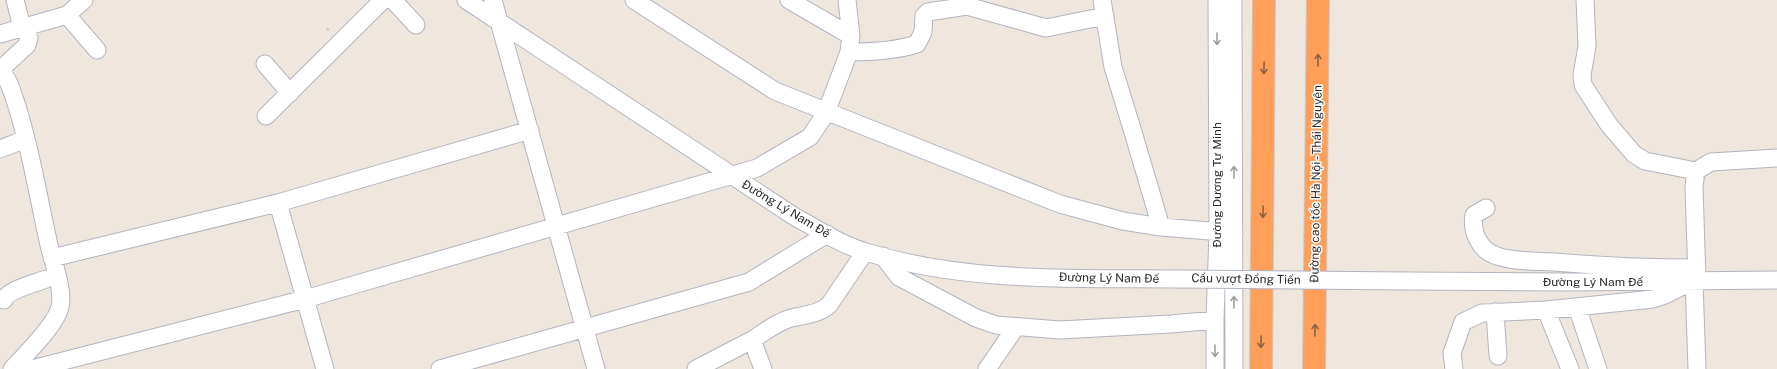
<svg xmlns="http://www.w3.org/2000/svg" width="1777" height="369" viewBox="0 0 1777 369" font-family="'Public Sans',sans-serif">
<rect width="100%" height="100%" fill="#efe7de"/>
<g fill="none" stroke-linecap="round" stroke-linejoin="round">
<g stroke="#b2b5c1" stroke-width="19">
<path id="minor" d="M15,0L22,27
M393,0L416,25
M466,0L795,217C818,229 841,245 866,252C967,283 1075,278 1179,279
M493,0L596,369
M634,0L775,91L1060,204L1123,221L1161,227L1234,233
M789,0L851,36
M1102,0L1113,67L1133,132L1161,227
M1233,0L1234,369
M1585,0L1587,46L1582,75L1583,85L1609,125L1634,154L1645,161L1696,171
M67,15L97,50
M0,34L67,15L84,0
M849,52C872,52 895,51 917,44L923,32L924,16L928,12L967,6L1046,28L1105,16
M265,64L290,93
M0,70L27,45L29,38L25,27
M0,71C8,77 11,89 14,97C30,145 38,196 49,245C53,262 64,290 60,307C56,325 25,355 12,369
M266,116L383,0
M0,149L26,139
M278,203L325,369
M1486,208L1474,215C1471,232 1480,251 1497,256C1515,262 1536,261 1554,262C1602,266 1649,268 1697,268
M883,256L899,277L976,318L996,325L1060,330L1171,324L1215,320
M52,258L278,203L530,130
M1697,279L1694,187L1696,171L1711,162L1777,158
M1408,281L1568,282L1777,280
M1694,281L1697,369
M4,300C7,290 36,283 46,279
M1577,307L1598,369
M1546,310L1570,369
M1495,312L1498,356
M32,369L305,299L757,168L810,137L826,113L849,52L851,36L847,0
M440,369L749,282L827,234
M696,369L752,340
M763,369L752,340C763,333 774,324 788,319C801,315 818,315 829,305L865,252
M987,369L1016,327
M1215,369V320L1218,232L1217,0
M1454,369L1452,353L1463,322L1482,313L1546,310L1653,299L1665,295L1691,282"/>
</g>
<g stroke="#c8c8c8" stroke-width="24">
<path id="highway" d="M1261,369L1264,0
M1314,369L1318,0"/>
</g>
<path stroke="#c8c8c8" stroke-width="2" stroke-dasharray="3 2" stroke-linecap="butt" d="M327,28L330,32"/>
<use href="#minor" stroke="#fff" stroke-width="17"/>
<use href="#highway" stroke="#ff9f59" stroke-width="22"/>
<g stroke="#b2b5c1" stroke-width="19" stroke-linecap="butt">
<path id="minor-bridge" d="M1179,279L1408,281"/>
</g>
<use href="#minor-bridge" stroke="#fff" stroke-width="17"/>
</g>
<defs><path id="oneway-shaft" d="M-6 0H5M1.5-3L5.5 0L1.5 3" fill="none" stroke-width="1.6" stroke-linecap="round" stroke-linejoin="round"/></defs>
<g stroke="#a0a0a0">
<use href="#oneway-shaft" transform="translate(1217 39) rotate(90)"/>
<use href="#oneway-shaft" transform="translate(1234 172) rotate(-90)"/>
<use href="#oneway-shaft" transform="translate(1234 302) rotate(-90)"/>
<use href="#oneway-shaft" transform="translate(1215 351) rotate(89)"/>
</g>
<g stroke="#8b6040">
<use href="#oneway-shaft" transform="translate(1318 60) rotate(-89)"/>
<use href="#oneway-shaft" transform="translate(1264 68) rotate(91)"/>
<use href="#oneway-shaft" transform="translate(1263 212) rotate(91)"/>
<use href="#oneway-shaft" transform="translate(1315 330) rotate(-89)"/>
<use href="#oneway-shaft" transform="translate(1261 342) rotate(91)"/>
</g>
<g text-anchor="middle" stroke-width="3" stroke-linejoin="round" paint-order="stroke">
<g font-size="12" fill="#2c2c2c" stroke="#fff">
<text transform="translate(1316 184) rotate(-89)" y="4">Đường cao tốc Hà Nội - Thái Nguyên</text>
<text transform="translate(1217 185) rotate(-90)" y="4">Đường Dương Tự Minh</text>
<text transform="translate(786 209) rotate(31)" y="4">Đường Lý Nam Đế</text>
<text transform="translate(1109 278) rotate(1)" y="4">Đường Lý Nam Đế</text>
<text transform="translate(1246 279) rotate(1)" y="4">Cầu vượt Đồng Tiến</text>
<text x="1593" y="286">Đường Lý Nam Đế</text>
</g>
</g>
</svg>
